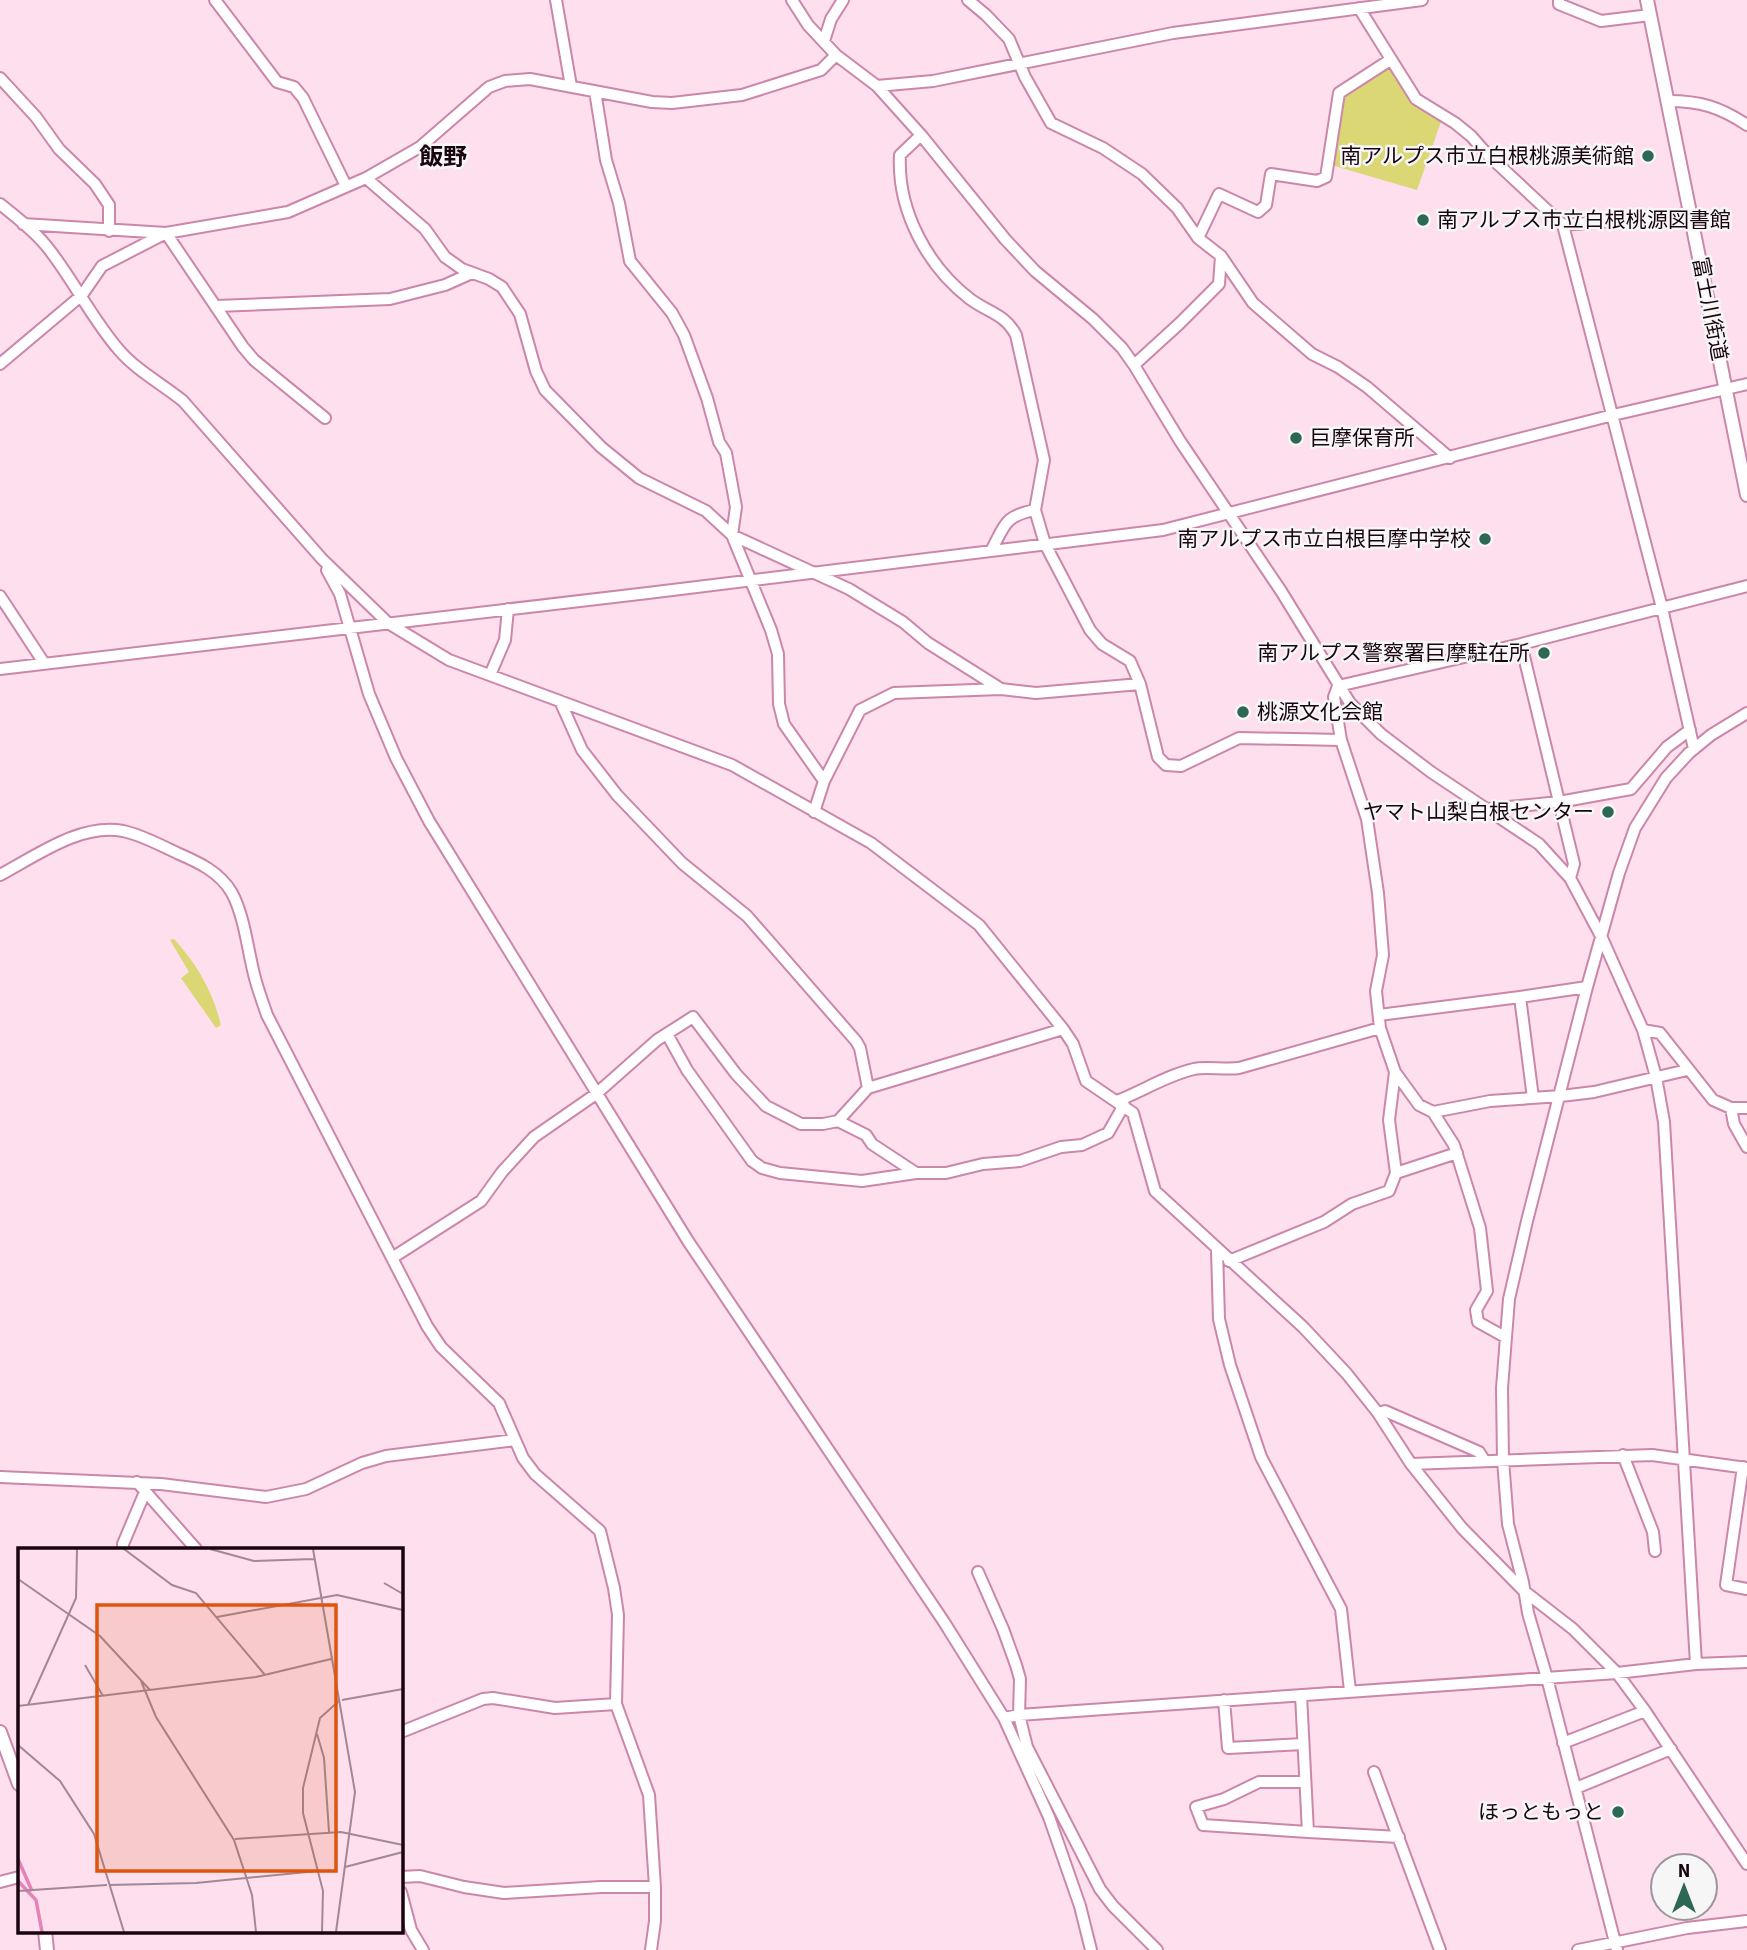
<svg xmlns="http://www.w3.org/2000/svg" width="1747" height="1950" viewBox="0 0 1747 1950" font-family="'Source Sans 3','Noto Sans JP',sans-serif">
<rect width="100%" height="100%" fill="#fddfed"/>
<path fill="#dad774" d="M1390,60L1416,99L1443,116L1417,190L1328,164L1339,93Z
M174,939C197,964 213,992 221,1025L216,1028L181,978L189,972L170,940Z"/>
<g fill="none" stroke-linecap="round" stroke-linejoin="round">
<g stroke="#cb87aa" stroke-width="14">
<path id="minor" d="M215,0L277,82L294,87L303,98L346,186
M556,0L571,86
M792,0L808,25L836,55L877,86L921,135L1005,239L1035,271L1093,319L1122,348L1134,365L1180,441L1281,591L1350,703L1381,734L1431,772L1539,844L1570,878L1602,938L1643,1030L1656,1077L1664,1122L1696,1664
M968,0L986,15L1009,39L1025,77L1051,123L1103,148L1142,174L1177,208L1198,238L1221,256L1253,303L1312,354L1338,367L1367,387L1450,458
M1559,0V4L1601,21L1650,15
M1359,8L1416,99L1455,123L1471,136L1487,154L1563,225L1662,608L1694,749
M824,41L831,19L843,0
M0,78L36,117L59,149L95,184L109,205V231
M877,86L933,81L1173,33L1422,0
M595,91L606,160L619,203L630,261L672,313L684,335L707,398L719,442L726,453L736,507L732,535L771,630L778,654L779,704L784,724L824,781
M1668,101C1700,101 1720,107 1747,125
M921,135L900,155C897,210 927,266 970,299C989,313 1005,314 1016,335L1044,460L1035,510L1045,544L1090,630L1102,644L1130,661L1140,684L1158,757L1166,765L1181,766L1239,738L1341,740
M366,178L425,229L445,257L462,269L489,279L502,287L520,314L536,371L545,390L601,447L639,478L706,511L732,535L849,589L903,622L928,643L1001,689L1036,693L1140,684
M0,204C16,217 35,231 48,248C74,281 92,319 119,350C136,370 162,384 183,401L322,559L388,623L449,660L732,765L871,843L979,925L1063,1029L1073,1044L1086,1081L1133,1113L1155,1191L1303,1327L1347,1374L1378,1413L1411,1464L1462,1528L1524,1591L1573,1629L1617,1673L1645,1711L1747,1864
M23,224L166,233L243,347L254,360L325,418
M1563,225L1691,214
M1198,238L1219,194L1258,212L1266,205L1271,174L1317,181L1326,177L1339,93L1390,60
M216,306L390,299L445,285L472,273
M0,364L82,295L102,266L166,233L288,212L366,178L420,147L489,87L505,81L530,79L652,102L672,103L742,95L821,70L836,55
M1134,365L1179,324L1219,284L1221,256
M991,551C1005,525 1004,516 1035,510
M327,570L340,594L369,694L396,758L429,821L688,1241L944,1622L1004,1718L1049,1817L1080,1906L1091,1950
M0,596L44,663
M1521,644L1574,864L1570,878
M0,669L648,593L1163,530L1613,415L1747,384
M490,675L505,640L508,609
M1338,686L1334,697L1341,740L1367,819L1378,893L1383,955L1376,991L1380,1028L1395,1072L1419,1105L1433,1112L1490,1101L1561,1096L1594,1092L1687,1070
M1338,686L1521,644L1747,586
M560,701L582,750L617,795L682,863L747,916L856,1041L860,1048L868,1088
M1488,809L1559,802L1631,789L1667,747L1690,730
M814,812L824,781L860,710L894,693L1001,689
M0,875C36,856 80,823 123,831C142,835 160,845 177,853C198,862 220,872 232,893C244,916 247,945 253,970C256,985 262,1000 267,1015L427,1326L441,1347L499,1403L523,1458L535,1474L600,1531L614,1588L618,1615L616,1704L649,1795L655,1887V1921L651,1950
M1520,997L1587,987
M1379,1015L1520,997L1533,1098
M1643,1030L1660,1033L1713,1100L1731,1108H1747
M667,1034L687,1070L752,1161L762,1168L780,1173L862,1181L916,1173
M1395,1072L1389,1120L1396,1173
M1117,1101C1143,1091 1167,1075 1194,1069C1204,1066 1226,1070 1239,1068L1380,1028
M1731,1108L1734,1124L1747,1147
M1433,1112L1454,1145L1480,1228L1487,1291L1476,1310L1478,1322L1505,1337
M838,1121L868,1088L1063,1029
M1217,1250L1219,1319L1230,1365L1261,1457L1341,1609L1350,1691
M392,1258L481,1201L502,1172L534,1137L596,1094L657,1040L693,1017L736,1074L766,1106L801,1124H823L838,1121L866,1135L872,1144L916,1173H946L983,1164L1020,1161L1061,1147L1082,1145L1108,1133L1124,1105
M1229,1261L1324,1222L1352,1204L1389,1191L1396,1173L1457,1153
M1378,1413L1385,1411L1479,1452L1484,1460
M1623,1455L1653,1532L1655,1551
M1411,1464L1652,1455L1747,1468
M1743,1467L1726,1585L1747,1589
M0,1477L161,1484L266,1497L306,1489L362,1463L386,1456L515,1440
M137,1482L196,1549
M123,1549V1544L145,1492
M978,1572L1003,1629L1016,1665L1020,1679L1019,1715L1027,1747L1100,1889L1113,1906L1157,1950
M1301,1695L1308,1832L1399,1837
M1224,1700L1228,1748L1303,1744
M1004,1718L1019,1715L1617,1673L1696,1664L1747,1662
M401,1732L483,1699L493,1698L555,1708L616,1704
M1563,1743L1645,1711
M1374,1772L1440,1950
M1305,1782H1259L1224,1799L1196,1807L1203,1825L1308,1832
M1576,1788L1671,1749
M401,1877L420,1876L464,1887L504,1893L601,1887H655
M0,1882L19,1877
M401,1892L411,1930L423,1950
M1578,1950L1687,1928L1747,1921
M1617,1950L1547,1678L1528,1613L1523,1582L1508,1524L1503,1460L1502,1388L1509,1299L1527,1221L1587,987L1619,873L1635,828L1666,778L1689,753L1711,735L1747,713"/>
</g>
<g stroke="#cb87aa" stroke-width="16">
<path id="major" d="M1647,0L1747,495
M0,1732L19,1784
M45,1931L47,1950"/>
</g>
<use href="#minor" stroke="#fff" stroke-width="10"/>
<use href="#major" stroke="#fff" stroke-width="12"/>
</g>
<g fill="#2c6853" stroke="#f6f6f6" stroke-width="2.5">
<circle cx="1648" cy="156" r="7"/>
<circle cx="1423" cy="220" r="7"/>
<circle cx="1296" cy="438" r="7"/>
<circle cx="1485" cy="539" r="7"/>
<circle cx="1544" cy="653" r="7"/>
<circle cx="1243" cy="712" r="7"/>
<circle cx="1608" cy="812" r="7"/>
<circle cx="1618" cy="1812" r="7"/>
</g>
<g text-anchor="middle" stroke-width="5" stroke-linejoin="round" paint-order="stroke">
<g font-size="21" fill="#190410" stroke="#f6f6f6" text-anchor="end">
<text x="1634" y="163">南アルプス市立白根桃源美術館</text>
<text x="1437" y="227" text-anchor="start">南アルプス市立白根桃源図書館</text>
<text x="1310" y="445" text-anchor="start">巨摩保育所</text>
<text x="1471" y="546">南アルプス市立白根巨摩中学校</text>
<text x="1530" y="660">南アルプス警察署巨摩駐在所</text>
<text x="1257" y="719" text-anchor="start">桃源文化会館</text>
<text x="1594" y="819">ヤマト山梨白根センター</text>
<text x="1604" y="1819">ほっともっと</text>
</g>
<g font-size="21" fill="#190410" stroke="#f6f6f6">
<text transform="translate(1710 309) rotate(79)" y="7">富士川街道</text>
</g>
<g font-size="24" font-weight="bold" fill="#190410" stroke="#f6f6f6">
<text x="443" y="165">飯野</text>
</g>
</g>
<g transform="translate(18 1548)">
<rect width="385" height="385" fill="#fddfed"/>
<path fill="none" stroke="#e582b8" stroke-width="3.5" d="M0,311L14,343M0,333L18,352L24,384"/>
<path fill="none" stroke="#a28795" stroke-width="2" d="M106,1L154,37L178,45L247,127M192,1L236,13L296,11M295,1L337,244L318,384M0,31L82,88L132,142M366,35L385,46M199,69L319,47L385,62M67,117L85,148M123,133L138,169L216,292L234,347L238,384M324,152L385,141M10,157L58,50L59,1M0,158L238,129L313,111M299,186L306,210L311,284M0,197L42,233L76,286L106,384M217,291L323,284L385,297M327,319L385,304M91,337L178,335L299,323M0,343L89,337M304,384L305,343L285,265V240L302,170L322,152"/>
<path fill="#de550c" fill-opacity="0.15" stroke="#de550c" stroke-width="3.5" d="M79,57H318V323H79Z"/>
<rect width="385" height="385" fill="none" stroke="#190410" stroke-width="3.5"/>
</g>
<g transform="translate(1684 1887)"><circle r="33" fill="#f6f6f6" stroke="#9e959a" stroke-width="2"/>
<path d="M0-5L12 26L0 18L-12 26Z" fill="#2c6853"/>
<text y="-10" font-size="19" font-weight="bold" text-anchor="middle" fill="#190410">N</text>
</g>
</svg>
